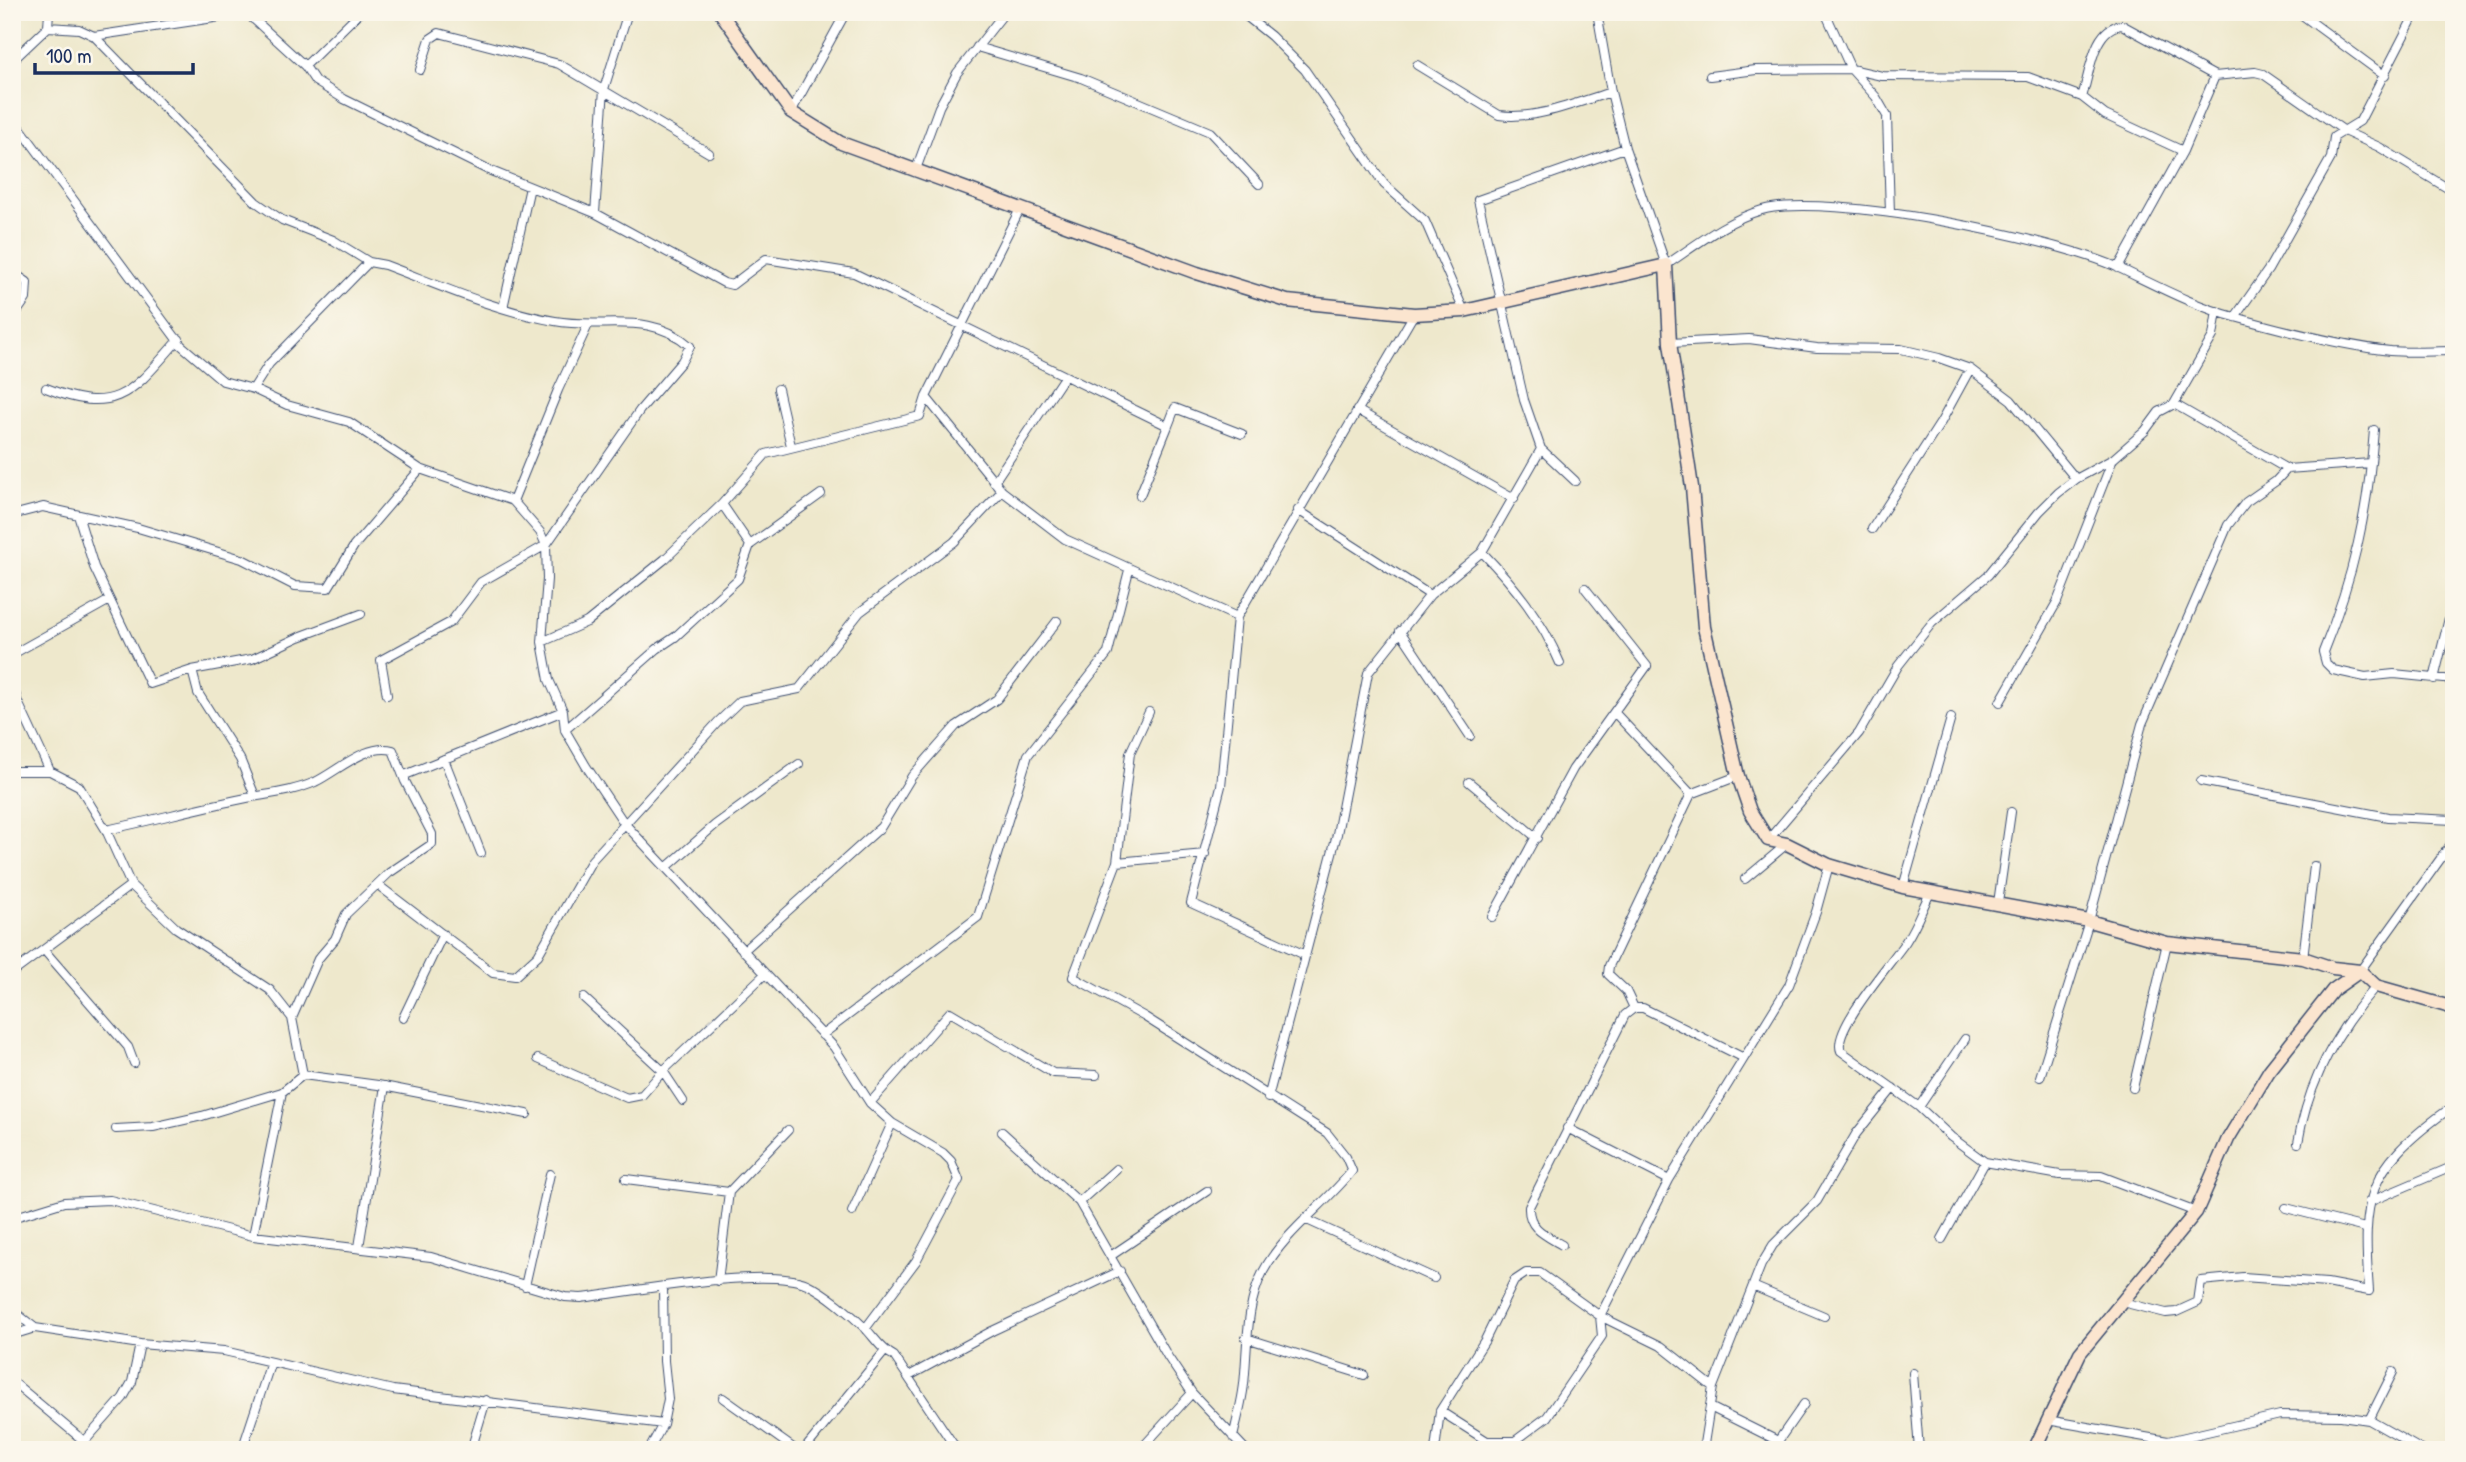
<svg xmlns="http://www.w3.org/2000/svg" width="2466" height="1462" viewBox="0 0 2466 1462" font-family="'Patrick Hand',sans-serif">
<rect width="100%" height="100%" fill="#fbf7ec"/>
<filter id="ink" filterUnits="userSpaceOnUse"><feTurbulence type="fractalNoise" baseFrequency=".0143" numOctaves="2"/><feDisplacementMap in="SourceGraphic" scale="14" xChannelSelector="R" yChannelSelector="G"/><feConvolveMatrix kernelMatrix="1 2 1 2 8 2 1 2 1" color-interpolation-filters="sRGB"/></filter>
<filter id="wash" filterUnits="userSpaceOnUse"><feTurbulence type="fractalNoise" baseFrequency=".00686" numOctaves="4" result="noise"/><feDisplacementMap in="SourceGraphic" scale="28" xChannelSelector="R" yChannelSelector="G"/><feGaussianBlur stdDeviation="1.57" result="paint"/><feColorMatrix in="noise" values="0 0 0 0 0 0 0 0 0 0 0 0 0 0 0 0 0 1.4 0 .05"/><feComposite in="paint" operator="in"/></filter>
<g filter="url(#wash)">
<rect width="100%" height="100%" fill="#eee8cc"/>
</g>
<g filter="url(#ink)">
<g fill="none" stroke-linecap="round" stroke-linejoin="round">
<g stroke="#3b4b6e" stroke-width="10">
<path id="street" d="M1241,12L1271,36L1305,70L1384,184L1425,221L1464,311
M1597,12L1611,92L1625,148L1666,265C1696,245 1727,220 1762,210C1828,192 2054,238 2119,268C2157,286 2194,306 2235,317C2285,331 2339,345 2390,351C2411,353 2433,351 2454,351
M1825,12L1851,69L1876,97L1887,116L1890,213
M2298,12L2385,76
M253,19L264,12
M48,27L79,29L94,36L247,13L305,66L315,81L344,99L486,169L595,213L724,283L732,285L766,259L854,273L1168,426L1175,408L1242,434
M94,36L256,202L282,220L333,240L369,262L385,265C441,286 496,311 555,321C604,330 649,310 690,346L682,361L640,410L546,545L481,582L451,622L381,660L387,695
M977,47L1081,78L1210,132L1259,184
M12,61L48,27L49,12
M1417,65L1499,115C1535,120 1576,103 1611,92
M305,66L360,12
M420,70L430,39L439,33L559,64L709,153
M1710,76L1756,70L1851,69L1882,76L2028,77L2082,97L2105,115L2183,151
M2082,97C2090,73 2093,27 2122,25L2215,76
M791,112L846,12
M12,117L181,345L223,381L253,389L287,405L349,422L420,469L513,501L540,532L546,545L547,579L542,642L549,680L563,711L565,730L586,766L624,823L834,1047L870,1103L892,1123L943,1153L951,1161L959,1180L916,1261L865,1329
M915,172L939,107L957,73L1005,12
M595,213L604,89L628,12
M2118,268L2183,151L2215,76L2255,72L2263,74L2346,132L2379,147L2454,192
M12,272L27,282L26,299L12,319
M503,308L530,187
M2235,317L2268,270L2331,158L2334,137L2360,121L2416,12
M1670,343L1749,339L1817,348L1901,349L1939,358L1970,369L2011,400L2076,479
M46,388C118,417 133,391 179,339
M253,389L269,364L369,262
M778,389L791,446
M926,397L1002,491L1065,539L1237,617
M2174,404L2287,469L2371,463
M1357,410L1514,499
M2374,430C2368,512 2354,576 2323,652L2326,663L2333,670L2365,677L2394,674L2454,680
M1575,481L1541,449L1524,400L1478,200L1625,148
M994,482L1064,377
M1140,495L1168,426
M513,501L558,390L588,325
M1298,510L1430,595
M12,515L43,507L138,528L242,559L295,586L328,588L354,546L420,469
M78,515L94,567L150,684L192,670L252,659L299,637L361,614
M1872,529L1941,422L1970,369
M750,545L821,494
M1482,552C1515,586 1542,620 1560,663
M1400,631L1470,736
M542,642L587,622L665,559L722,504L766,454L920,416L926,397L1020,209
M12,661L13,654L108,601
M192,670L198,693L240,759L255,796
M2434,679L2454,598
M12,682L17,700L50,771L79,786L106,830L131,885L176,928L270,990L292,1018L303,1075L282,1092L202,1116L153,1127L116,1129
M2000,702L2057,602L2113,459
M1149,712L1130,753L1117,862L1073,977L1145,1017L1327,1133L1346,1157L1352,1171C1324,1206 1284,1232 1263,1272C1245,1306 1248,1348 1244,1384C1242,1402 1237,1420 1233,1437
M1614,712L1691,794L1738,776
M565,730L657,649L675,637L738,579L750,545L722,504
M444,759L481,853
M12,771H50
M2201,781L2388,817L2454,820
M1469,782L1537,838
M106,830C150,821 193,809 237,800C264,794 290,793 315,782C338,771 366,743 393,750L405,781
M1768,840L1859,733L1898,666L1932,623L1988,575L2039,512L2058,493L2076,479L2113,459L2145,431L2159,412L2174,404L2213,336L2217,311
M1117,862L1205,854
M667,867L715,825L799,764
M1745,879L1787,844
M378,885L493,973L515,976L538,955L592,860L718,722L740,701L799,689L860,612L954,542L1002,491
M1903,887L1951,718
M1930,893C1922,909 1916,926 1906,941C1893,961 1831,1030 1841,1051L1919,1107L1951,1137L1985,1162L2060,1175L2101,1176L2196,1212
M1998,903L2011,812
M1492,917L1573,769L1647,666L1585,588
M44,950L128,1047L134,1063
M743,951L881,827L912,776L956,726L997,699L1057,621
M1305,955L1191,903L1221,786L1237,617L1414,314
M2303,958L2314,866
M2360,971L2454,840
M12,973L131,885
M584,998L663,1071L683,1101
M1634,1008L1626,991L1608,974L1609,966L1691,794
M292,1018L318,959L335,939L346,914L389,873L432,844V834L405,781V775L563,711
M403,1018L443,934
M822,1035L978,917L1028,755L1108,653L1129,570
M538,1059L627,1098L642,1095L663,1071L765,974
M303,1075L378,1085L527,1114
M2040,1077L2089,921L2142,724L2228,525L2246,502L2276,481L2287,469
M2133,1088L2167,943
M1268,1098L1337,834L1368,673L1430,595L1482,552L1541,449
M870,1103L950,1012L1053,1073L1096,1075
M1919,1107L1965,1039
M1567,1128L1669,1180
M1002,1132L1079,1202L1168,1357L1192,1393L1246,1450
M2298,1143C2308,1082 2335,1032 2376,986
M626,1179L729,1192
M1079,1202L1116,1169
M2369,1202L2454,1166
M2286,1208L2365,1228
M852,1212L892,1123
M12,1218L64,1202L110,1200L253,1236L431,1257L565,1297L581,1298C630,1292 766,1266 807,1284C826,1293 852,1315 867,1330C876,1340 882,1350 894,1356L957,1450
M1305,1219L1434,1278
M253,1236L282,1092
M1942,1239L1985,1162
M1562,1245C1545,1235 1528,1228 1529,1207L1625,1015L1634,1008H1643L1744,1058
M359,1247L385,1086
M1112,1255L1207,1191
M718,1281L729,1192L788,1130
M525,1286L550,1174
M1755,1287L1824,1316
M2122,1302L2166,1313L2176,1312L2198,1302L2201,1281L2243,1277L2327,1283L2369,1291C2362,1197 2366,1170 2445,1112
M12,1310L35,1328L140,1344L224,1351L393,1390L663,1424
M12,1335L35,1328
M1246,1338L1364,1375
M1913,1373L1919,1450
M909,1376L992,1331L1120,1271
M12,1381L85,1442
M723,1398L796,1450
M1710,1407L1778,1441
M1440,1411L1487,1441H1515L1547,1417L1602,1336L1600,1316L1669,1180L1789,985L1816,912L1829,865
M2047,1420L2168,1441L2280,1415L2341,1416L2369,1420L2422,1450
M2369,1420L2393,1372
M77,1450L123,1398L132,1382L140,1344
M242,1450L271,1362
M471,1450L486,1400
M649,1450L663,1424L668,1399L664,1361L663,1287
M804,1450L885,1351
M1140,1450L1192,1393
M1435,1450L1440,1411L1485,1340L1514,1281L1526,1273H1540L1600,1316L1661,1346L1713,1387
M1703,1450L1713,1387L1761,1265L1773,1245L1817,1201L1856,1134L1893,1088
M1772,1450L1804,1404"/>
</g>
<g stroke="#3b4b6e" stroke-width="15">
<path id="secondary" d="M720,12L791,112L841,143L1197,273L1287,301L1414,314L1464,311L1666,265L1670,343L1692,487L1704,627L1738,776L1750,811L1768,840L1787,844L1829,865L1903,887L2089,921L2167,943L2303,958L2333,968L2360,971L2376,986L2454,1008
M2034,1450L2080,1353L2196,1212L2228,1139L2269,1071L2333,990L2360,971"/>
</g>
<use href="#street" stroke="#fff" stroke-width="8"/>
<use href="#secondary" stroke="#fbe5cf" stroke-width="12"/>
</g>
</g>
<rect width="2466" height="1462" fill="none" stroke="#fbf7ec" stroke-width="42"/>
<path d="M35 63v10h158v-10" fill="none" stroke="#1b2f5e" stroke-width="3.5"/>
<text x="46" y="63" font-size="21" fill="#1b2f5e" stroke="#fbf7ec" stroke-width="5" paint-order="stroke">100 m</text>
</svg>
